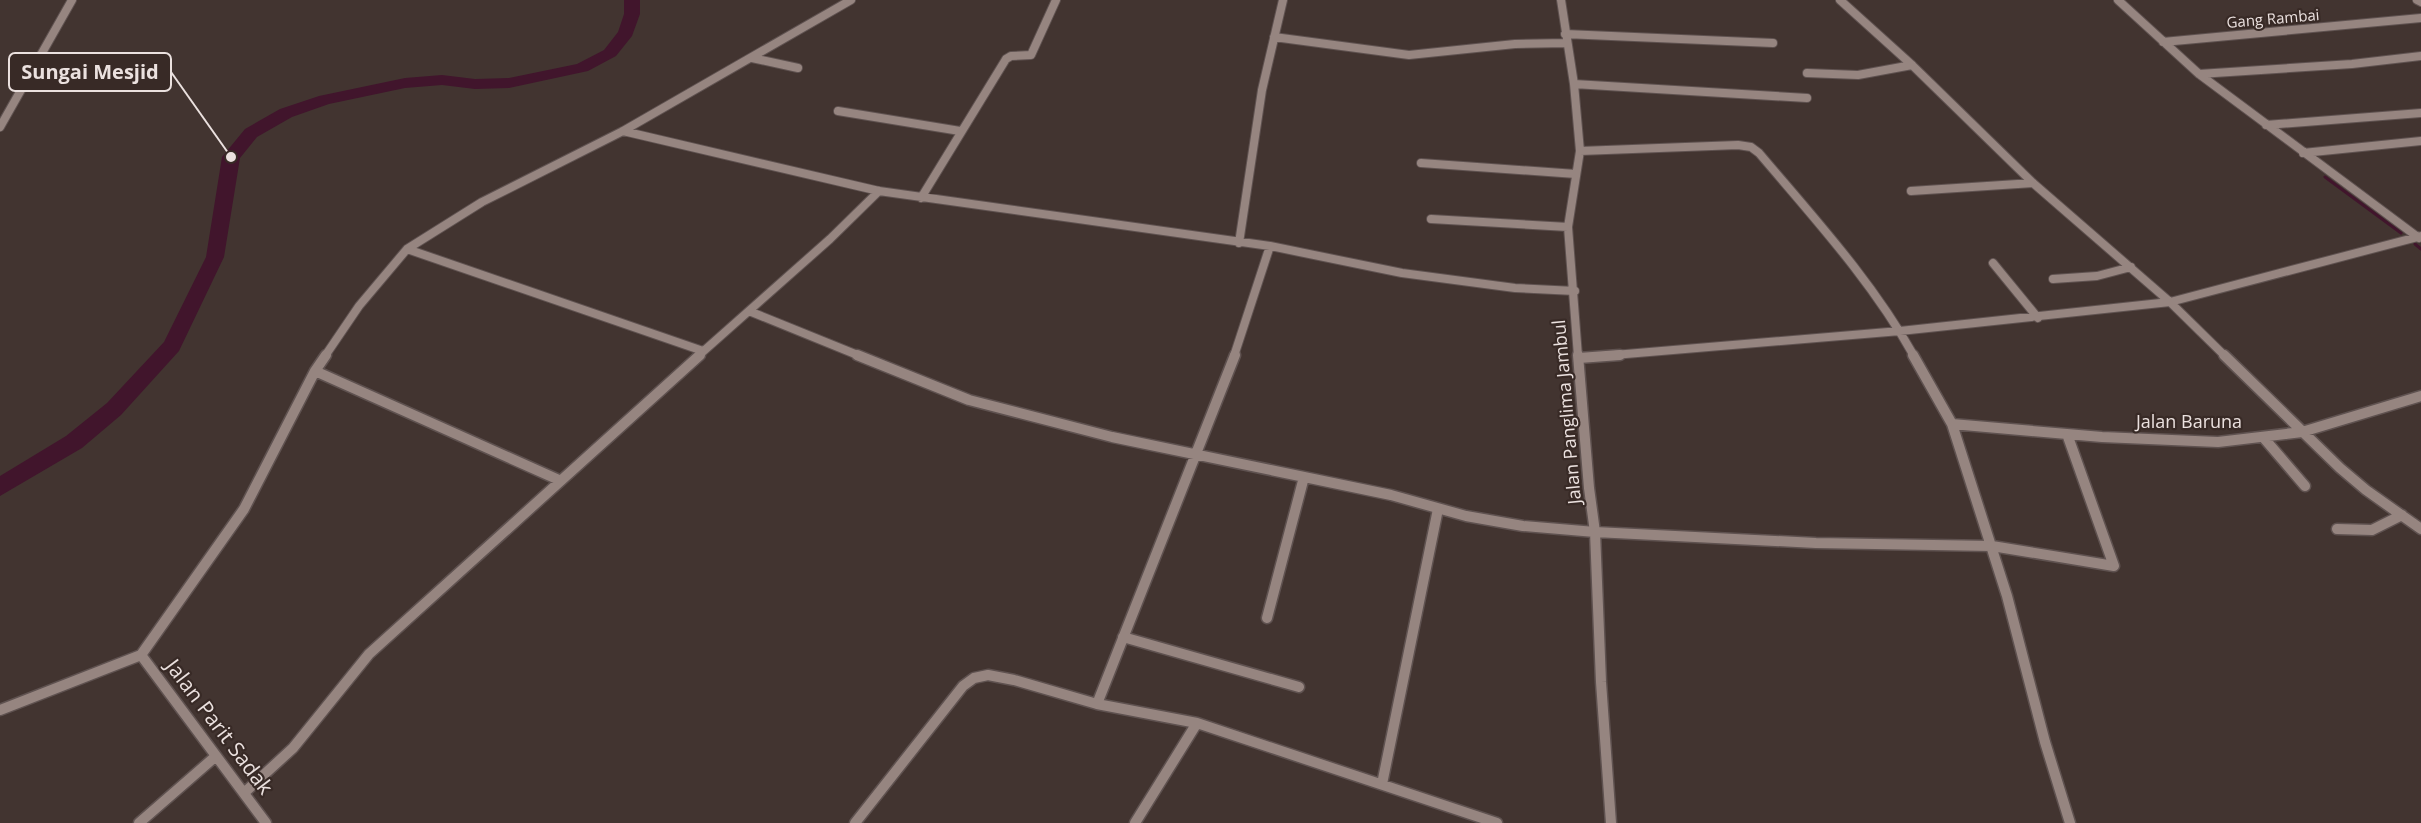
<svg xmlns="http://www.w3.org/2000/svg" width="2421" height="823" viewBox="0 0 2421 823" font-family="'Open Sans',sans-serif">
<rect width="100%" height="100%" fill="#423430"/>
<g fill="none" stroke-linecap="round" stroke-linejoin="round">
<path stroke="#41152c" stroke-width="3" d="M2325,177L2401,233
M2415,244L2421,249"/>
<path fill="#41152c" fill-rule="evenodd" d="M624,0H640V14L632,36L616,56L588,71L509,88L475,89L442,85L405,88L329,104L292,117L257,137L240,158L224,257L179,351L121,415L82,448L0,496V476L66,436L107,403L164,342L206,257L222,157L245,129L280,109L319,96L405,78L442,75L475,79L509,78L577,64L604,50L618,32L624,14Z"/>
<g stroke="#5f5250" stroke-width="10">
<path id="minor-far1" d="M1561,0L1574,84L1580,151L1568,227L1578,356
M1840,0L1912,65L2033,183L2170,302L2225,356
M2118,0L2199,74L2419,238
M2417,0L2421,2
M1565,34L1773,43
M1274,37L1409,55L1515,44L1567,43
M2163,42L2421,18
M752,58L798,68
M1807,73L1858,75L1912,65
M2199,74L2352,64L2421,56
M1574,84L1807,98
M838,111L960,131
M2266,125L2421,113
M0,127L72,0
M623,131L879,191L1270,246L1402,273L1515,288L1575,291
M1580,151L1738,145L1751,147L1759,153C1814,218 1872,281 1914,356
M2303,153L2421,141
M1421,163L1576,174
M1911,191L2033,183
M921,198L1006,59L1011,56L1031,55L1056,0
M1431,219L1568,227
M1239,243L1262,90L1283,0
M407,249L703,351
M1993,263L2038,318
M2053,279L2097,276L2131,267
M749,311L860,356
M325,356L359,306L407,249L482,202L623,131L851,0
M698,356L830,239L879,191
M1234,356L1270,246
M1602,356L1900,331L2170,302L2421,236"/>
</g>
<g stroke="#5f5250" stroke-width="13">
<path id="minor" d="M857,355L969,400L1112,437L1391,495L1466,516L1523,526L1595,532L1816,543L1992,546L2114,566L2067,434
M1578,355L1589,488L1595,532L1601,682L1611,823
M1913,355L1952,424L2007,596L2045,742L2070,823
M2224,355L2340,468L2366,490L2421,529
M1579,358L1620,355
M315,371L559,480
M1952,424L2102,437L2218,442L2302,432L2421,396
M2263,437L2305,486
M2337,529L2372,530L2402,515
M1267,618L1304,477
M1123,637L1299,687
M141,655L266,823
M1097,704L1235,355
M0,710L141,655L244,509L315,371L326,355
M1382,784L1438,509
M244,793L293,748L369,654L700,355
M139,823L216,756
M855,823L963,686L974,678L988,675L1014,680L1097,704L1197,723L1497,823
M1135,823L1197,723"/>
</g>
<use href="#minor-far1" stroke="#968580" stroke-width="8"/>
<use href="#minor" stroke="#968580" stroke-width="10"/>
</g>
<g text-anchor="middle" stroke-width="4.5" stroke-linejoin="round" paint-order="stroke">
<g font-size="15" fill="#ebe1df" stroke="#382a26">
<text transform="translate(2273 19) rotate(-5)" y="5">Gang Rambai</text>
</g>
<g font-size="18" fill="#ebe1df" stroke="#382a26">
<text transform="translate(1567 412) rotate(-95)" y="6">Jalan Panglima Jambul</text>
<text x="2189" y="428">Jalan Baruna</text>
</g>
<g font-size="21" fill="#ebe1df" stroke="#382a26">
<text transform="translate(219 727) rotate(53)" y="7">Jalan Parit Sadak</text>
</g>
</g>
<path fill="none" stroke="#ebe1df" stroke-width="2" d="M231 157L171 72"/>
<circle fill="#ebe1df" stroke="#382a26" stroke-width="2" cx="231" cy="157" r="6"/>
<rect fill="#382a26" stroke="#ebe1df" stroke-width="2" x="9" y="53" width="162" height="38" rx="6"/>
<g font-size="20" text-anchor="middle" font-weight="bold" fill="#ebe1df">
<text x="90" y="79">Sungai Mesjid</text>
</g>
</svg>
